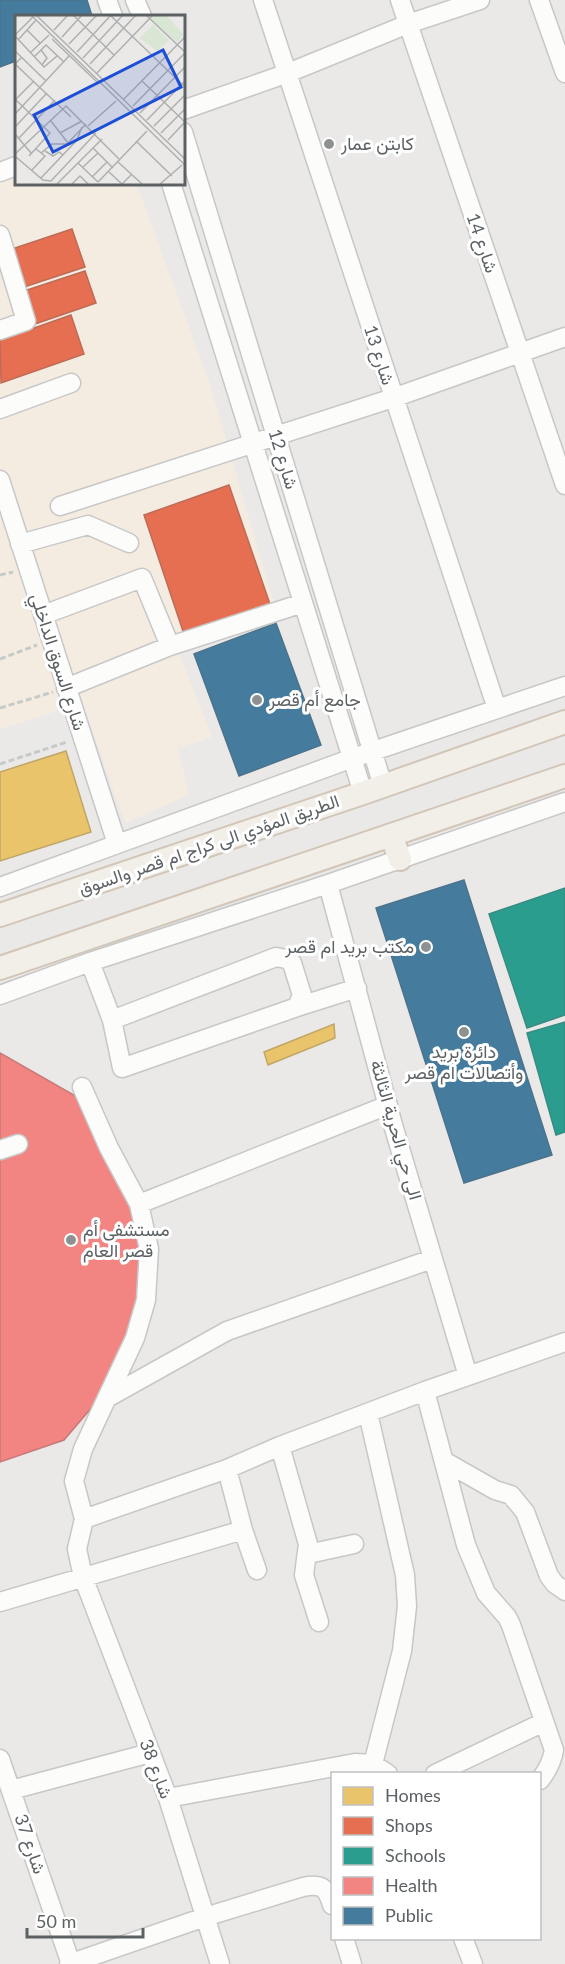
<svg xmlns="http://www.w3.org/2000/svg" width="565" height="1964" viewBox="0 0 565 1964" font-family="Lato,Vazirmatn,sans-serif">
<rect width="100%" height="100%" fill="#ebe9e7"/>
<path fill="#f4ece1" d="M16,158V183H136L209,382L277,614L175,644L212,737L178,748L189,795L125,823L83,703L0,729V163Z"/>
<path fill="#e9c46a" stroke="#bfa668" stroke-width="1.5" d="M66,751L91,832L0,861V772Z
M334,1024L335,1038L268,1065L264,1052Z"/>
<path fill="#e76f51" stroke="#bd6b57" stroke-width="1.5" d="M72,229L85,267L24,287L12,249Z
M85,271L96,303L35,324L24,291Z
M71,315L84,354L1,383L0,340Z
M229,485L271,607L185,637L144,515Z"/>
<path fill="#2a9d8f" stroke="#398b82" stroke-width="1.5" d="M565,888V1015L527,1028L489,914Z
M565,1022V1132L556,1135L527,1033Z"/>
<path fill="#f28482" stroke="#c57a79" stroke-width="1.5" d="M0,1053L79,1098L136,1208L147,1273L133,1330L104,1393L64,1440L0,1462Z"/>
<path fill="#457b9d" stroke="#4c738c" stroke-width="1.5" d="M0,0H87L92,16H16V61L0,67Z
M276,623L321,745L239,776L194,654Z
M464,880L552,1155L464,1183L376,908Z"/>
<g fill="none" stroke-linecap="round" stroke-linejoin="round">
<g stroke="#c8c7c7" stroke-width="21">
<path id="minor" d="M107,0L113,16
M135,0L142,16
M263,0L497,709
M400,0L565,485
M539,0L565,73
M183,110L288,73L408,24L480,0
M183,132L383,786
M0,172L16,166
M171,183L363,793
M0,235L26,321L0,330
M0,409L71,383
M0,480L117,844
M60,506L393,398L565,337
M20,544L88,525L129,543
M43,615L142,578L170,646
M66,688L170,646L303,603
M328,884L393,1125L468,1376
M0,887L350,759L565,686
M90,962L112,1020L122,1068L297,1007L302,995L292,963L286,959L276,957L112,1020
M0,995L90,962L328,884L565,802
M297,1007L357,988
M82,1087L109,1148L139,1204L149,1249L146,1300L135,1338L83,1449L74,1481L84,1519L77,1549L83,1577L168,1798L220,1964
M0,1150L18,1144
M139,1204L388,1105
M425,1391L466,1545L486,1593L507,1617L511,1625L554,1750C552,1762 547,1771 540,1780
M107,1398L227,1331L432,1259
M368,1413L405,1575L407,1606L402,1651L373,1764
M280,1446L308,1544L304,1575L319,1622
M444,1461L495,1490L511,1495L525,1512L549,1576L555,1584L565,1591
M227,1469L243,1530L257,1570
M84,1519L227,1469L280,1446L425,1391L565,1342
M308,1554L354,1544
M0,1602L243,1530
M0,1759L71,1964
M435,1774L544,1722
M11,1790L150,1753
M168,1798L355,1763L373,1764L388,1774
M344,1938L352,1964
M463,1938L473,1964
M69,1964L205,1917L303,1887C322,1883 327,1888 332,1905"/>
</g>
<g stroke="#d1c6b7" stroke-width="26">
<path id="major" d="M391,835L400,859
M0,915L363,793L565,722
M0,968L565,776"/>
</g>
<path stroke="#c6cbc8" stroke-width="3" stroke-dasharray="6 3" stroke-linecap="butt" d="M0,575L13,572
M0,659L37,645
M0,708L53,692
M0,764L67,742"/>
<use href="#minor" stroke="#fcfcfb" stroke-width="18"/>
<use href="#major" stroke="#f2eee8" stroke-width="22"/>
</g>
<g fill="#8e9192" stroke="#fff" stroke-width="2">
<circle cx="329" cy="144" r="6"/>
<circle cx="257" cy="700" r="6"/>
<circle cx="426" cy="947" r="6"/>
<circle cx="464" cy="1032" r="6"/>
<circle cx="71" cy="1240" r="6"/>
</g>
<g text-anchor="middle" stroke-width="6" stroke-linejoin="round" paint-order="stroke">
<g font-size="18" fill="#5c6164" stroke="#fff" text-anchor="start">
<text x="341" y="150">كابتن عمار</text>
<text x="269" y="706">جامع أم قصر</text>
<text x="414" y="953" text-anchor="end">مكتب بريد ام قصر</text>
<text x="464" y="1058" text-anchor="middle">دائرة بريد<tspan x="464" dy="21">وأتصالات ام قصر</tspan></text>
<text x="83" y="1236">مستشفى أم<tspan x="83" dy="21">قصر العام</tspan></text>
</g>
<g font-size="18" fill="#5c6164" stroke="#fff">
<text transform="translate(482 243) rotate(71)" y="6">شارع 14</text>
<text transform="translate(379 355) rotate(72)" y="6">شارع 13</text>
<text transform="translate(283 459) rotate(73)" y="6">شارع 12</text>
<text transform="translate(58 662) rotate(72)" y="6">شارع السوق الداخلي</text>
<text transform="translate(209 845) rotate(-19)" y="6">الطريق المؤدي الى كراج ام قصر والسوق</text>
<text transform="translate(396 1130) rotate(74)" y="6">الى حي الحرية الثالثة</text>
<text transform="translate(156 1769) rotate(69)" y="6">شارع 38</text>
<text transform="translate(30 1844) rotate(71)" y="6">شارع 37</text>
</g>
</g>
<g transform="translate(15 15)">
<rect width="170" height="170" fill="#ebe9e7"/>
<path d="M140,0H151L169,20L162,27L136,4ZM138,10L154,25L142,36L125,23Z" fill="#d8e6d3"/>
<path fill="none" stroke="#aeafaf" stroke-width="1.5" d="M16,0L170,150M21,0L170,144M58,0L99,40M95,0L170,72M131,0L170,37M12,15L25,28M39,15L53,0M0,20L18,2M0,21L29,52L42,41M47,22L67,0M37,24L82,67M3,25L21,5M54,29L82,0M26,35L32,43L27,50M0,36L31,66M62,37L96,0M15,38L34,20M7,42L0,49L56,102M19,42L31,30L49,47M68,43L108,0M75,49L121,0M81,59L138,0M127,66L170,107M0,84L35,118L14,141M0,85L19,66M108,85L170,22M118,91L170,38M125,98L170,52M0,99L54,41M132,105L170,66M36,106L53,128M73,111L101,86M139,111L170,80M0,112L32,78M45,118L67,106M146,118L170,94M0,119L16,138M4,123L40,85M153,125L170,107M121,126L157,161M78,133L98,153M30,136L38,141L44,137L48,140M26,138L37,129H52L71,109M0,139L51,91L104,144M1,142L28,165L36,166L81,118M103,147L127,169M63,148L83,167M68,152L83,138M17,155L30,141L21,134M94,157L107,169L116,160M77,162L92,147M26,163L62,125L67,112M83,167L132,116M42,169L87,124M57,169L65,161L73,169M145,169L167,150"/>
<path fill="#1d4ed8" fill-opacity="0.15" stroke="#1d4ed8" stroke-width="3" d="M148,35L166,72L38,137L19,100Z"/>
<rect width="170" height="170" fill="none" stroke="#5c6164" stroke-width="3"/>
</g>
<rect x="331" y="1772" width="210" height="168" fill="#ffffff" stroke="#bec0c1" stroke-width="1.5"/>
<rect x="343" y="1787" width="30" height="18" fill="#e9c46a" stroke="#bec0c1" stroke-width="1.5"/>
<text x="385" y="1802" font-size="18" fill="#5c6164">Homes</text>
<rect x="343" y="1817" width="30" height="18" fill="#e76f51" stroke="#bec0c1" stroke-width="1.5"/>
<text x="385" y="1832" font-size="18" fill="#5c6164">Shops</text>
<rect x="343" y="1847" width="30" height="18" fill="#2a9d8f" stroke="#bec0c1" stroke-width="1.5"/>
<text x="385" y="1862" font-size="18" fill="#5c6164">Schools</text>
<rect x="343" y="1877" width="30" height="18" fill="#f28482" stroke="#bec0c1" stroke-width="1.5"/>
<text x="385" y="1892" font-size="18" fill="#5c6164">Health</text>
<rect x="343" y="1907" width="30" height="18" fill="#457b9d" stroke="#bec0c1" stroke-width="1.5"/>
<text x="385" y="1922" font-size="18" fill="#5c6164">Public</text>
<path d="M27 1928v9h116v-9" fill="none" stroke="#5c6164" stroke-width="3"/>
<text x="36" y="1928" font-size="18" fill="#5c6164" stroke="#ffffff" stroke-width="4.5" paint-order="stroke">50 m</text>
</svg>
